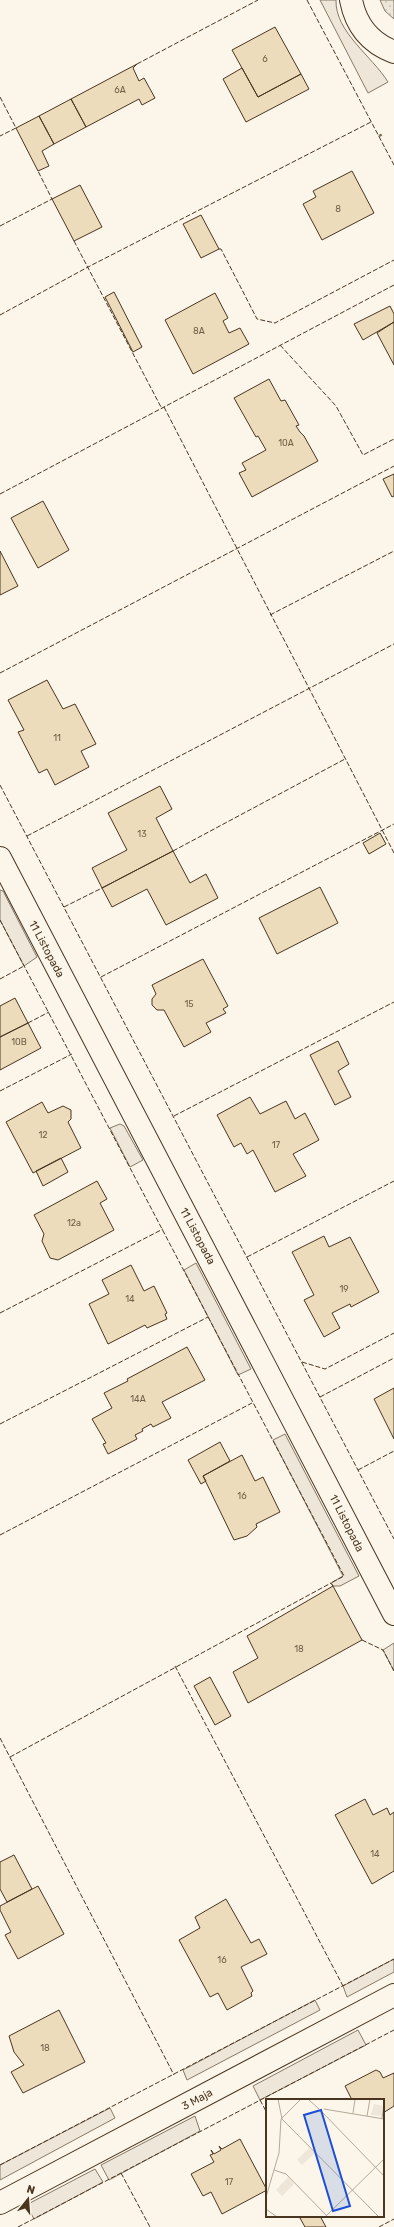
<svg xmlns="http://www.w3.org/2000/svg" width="394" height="2227" viewBox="0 0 394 2227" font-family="Rubik,sans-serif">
<defs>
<pattern id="garden-dots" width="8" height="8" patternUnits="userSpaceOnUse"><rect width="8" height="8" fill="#ede6d9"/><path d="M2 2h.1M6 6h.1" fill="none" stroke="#cdc6ba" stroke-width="1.8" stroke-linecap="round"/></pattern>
</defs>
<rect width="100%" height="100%" fill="#fbf6e9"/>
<path fill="#ede6d9" stroke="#887966" d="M320,0H336C335,32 372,56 388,82L368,93Z
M0,890L3,891L37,957L24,966L0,920Z
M120,1124L124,1126L143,1160L130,1167L110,1128Z
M196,1263L251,1369L238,1375L184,1270Z
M285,1434L359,1576L340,1586H333L331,1583L343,1576L273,1440Z
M394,1643V1671L383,1650Z
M394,1959V1972L347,1997L343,1986Z
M315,2000L320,2010L187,2080L183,2070Z
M358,2030L366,2045L260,2100L253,2086Z
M110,2108L115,2118L0,2180V2165Z
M195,2116L200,2131L109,2180L101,2165Z
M95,2169L103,2182L34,2219L28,2208L30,2203Z"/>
<path fill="url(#garden-dots)" stroke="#887966" d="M380,0H394V19L385,11Z"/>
<path fill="#ecdcbc" stroke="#4a3520" d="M275,27L301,74L258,97L232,50Z
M137,64L133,68L139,81L144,78L155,98L142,105L139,99L86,127L71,99Z
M242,68L258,97L301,74L309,89L246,122L223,79Z
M71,99L86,127L54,144L39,116Z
M39,116L54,144L42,151L49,166L38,171L16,128Z
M352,171L374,213L322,240L303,204L316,197L313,191Z
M80,185L102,227L74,241L52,199Z
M201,215L219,249L201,258L183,224Z
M114,292L142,347L133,352L105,297Z
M215,293L228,318L223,321L229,333L240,328L249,344L193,374L165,320Z
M390,306L394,314V322L363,340L354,324Z
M394,322V365L377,333Z
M269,379L281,401L285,400L299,425L296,426L300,432L304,436L318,461L252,497L239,473L246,470L242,463L266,450L258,436L256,437L234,398Z
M394,474V496L392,497L383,479Z
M43,501L69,550L38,568L11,518Z
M0,551L18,586L0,595Z
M47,680L63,709L75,704L96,744L81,751L89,767L55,785L47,769L39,773L18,732L24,730L8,700Z
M160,786L172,809L156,818L173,851L102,888L92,868L127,850L108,813Z
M380,833L386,844L369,854L363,843Z
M173,851L190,883L206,874L218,898L166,925L147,889L112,907L102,888Z
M320,887L338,923L277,954L259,918Z
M203,959L228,1006L223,1009L226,1013L206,1023L211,1032L184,1047L164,1010H157L152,1005V999L156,994L152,985Z
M15,998L28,1023L0,1037V1006Z
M28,1023L41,1048L0,1070V1037Z
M338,1041L349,1064L338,1071L351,1097L335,1105L310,1055Z
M250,1097L260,1114L286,1101L295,1119L305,1113L319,1140L293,1154L306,1176L275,1192L253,1150L247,1154L241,1143L234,1147L217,1115Z
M42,1102L48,1113L63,1106L71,1110V1119L68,1122L81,1148L33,1173L6,1122Z
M61,1158L68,1172L43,1186L36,1171Z
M97,1181L107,1199L100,1203L114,1230L58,1260L50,1258L42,1241L44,1234L34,1215Z
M324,1236L329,1247L350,1237L379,1292L351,1307L350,1304L332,1313L340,1328L324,1337L304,1300L314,1295L292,1252Z
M131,1265L144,1291L154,1286L167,1313L165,1314L167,1319L147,1328L145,1325L108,1344L89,1304L109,1294L102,1280Z
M187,1347L205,1380L162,1402L171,1418L153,1427L151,1424L142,1429L143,1431L135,1435L137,1439L108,1454L103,1444L106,1443L92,1419L112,1408L104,1393L128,1381L127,1379Z
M394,1388V1439L374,1399Z
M220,1442L230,1461L203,1476L206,1481L201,1484L188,1460Z
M242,1455L255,1481L263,1477L280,1512L256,1524L257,1527L247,1536L234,1540L203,1476Z
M333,1586L362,1640L248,1703L233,1672L258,1658L247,1636Z
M210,1677L231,1716L215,1725L194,1686Z
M365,1799L373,1815L387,1808L390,1815L394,1812V1871L372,1884L335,1815Z
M14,1855L32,1889L7,1902L0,1889V1862Z
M38,1886L64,1934L18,1959L5,1935L11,1932L0,1910V1906Z
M226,1899L251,1943L259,1939L267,1954L241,1967L253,1991L251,1993L252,1996L227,2010L218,1993L210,1997L179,1940L200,1928L195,1917Z
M59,2010L85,2062L23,2093L11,2072L24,2065L14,2052L9,2036Z
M376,2070L380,2072L383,2078L394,2073V2106L383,2113V2100H352L345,2086Z
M240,2139L267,2190L222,2214L211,2192L203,2196L191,2174L214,2162L210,2155L213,2154L211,2150L214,2154L221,2150L219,2146L222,2149Z
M305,2216H320L326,2227H305L300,2218Z"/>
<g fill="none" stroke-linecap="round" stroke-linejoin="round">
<g stroke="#4a3520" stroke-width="24">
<path id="minor" d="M0,858L394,1614
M0,2203L394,1995"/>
</g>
<g stroke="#4a3520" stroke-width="24">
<path id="tertiary" d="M351,0C356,26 370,43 394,52"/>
</g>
<path stroke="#7f6f5c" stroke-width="2.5" stroke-dasharray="3 2" stroke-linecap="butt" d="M379,136L383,134"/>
<use href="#minor" stroke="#fbf6e9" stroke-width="22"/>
<use href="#tertiary" stroke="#fbf6e9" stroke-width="22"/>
<path stroke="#4a3520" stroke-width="1" stroke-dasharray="5 2" stroke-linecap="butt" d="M307,0L394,165
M137,64L258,0
M0,97L16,128L0,136
M0,226L52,199L38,171
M74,241L162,409
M219,249H221L257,319L275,323L394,260
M0,315L88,267L371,122
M280,345L336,406L363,455L394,439
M164,407L394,853
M0,494L394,285
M270,615L394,551
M0,673L394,466
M0,785L394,1539
M27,836L394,644
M173,851L345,759
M64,907L102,888
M0,920L344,1576L331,1583L333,1586
M101,977L394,824
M0,979L24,966
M28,1023L49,1012
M0,1091L72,1054
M174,1116L394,1002
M247,1257L394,1181
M0,1313L163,1229
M302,1362L325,1369L394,1333
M320,1397L394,1358
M0,1424L208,1317
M358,1470L394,1451
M0,1535L252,1403
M362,1640L383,1650L394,1671
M175,1666L343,1986
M0,1738L174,2075
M10,1757L331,1583
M260,2100L267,2113
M0,2165L394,1959
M121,2173L150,2227
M18,2227L394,2030
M379,2227L394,2219"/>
</g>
<g text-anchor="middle" stroke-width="3" stroke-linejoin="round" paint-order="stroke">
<g font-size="9" fill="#725f47">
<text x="265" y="62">6</text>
<text x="120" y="93">6A</text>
<text x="338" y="212">8</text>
<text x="199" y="334">8A</text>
<text x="286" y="446">10A</text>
<text x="57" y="741">11</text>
<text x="142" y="837">13</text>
<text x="189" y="1007">15</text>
<text x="19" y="1045">10B</text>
<text x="43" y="1138">12</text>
<text x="276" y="1148">17</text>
<text x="74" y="1226">12a</text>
<text x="344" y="1292">19</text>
<text x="130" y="1302">14</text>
<text x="138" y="1402">14A</text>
<text x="242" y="1499">16</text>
<text x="299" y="1652">18</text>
<text x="375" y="1857">14</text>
<text x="222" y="1963">16</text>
<text x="45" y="2051">18</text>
<text x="229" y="2185">17</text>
</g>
<g font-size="11" fill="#4a3520" stroke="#fbf6e9">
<text transform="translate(47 949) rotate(62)" y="4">11 Listopada</text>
<text transform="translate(198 1236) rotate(62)" y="4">11 Listopada</text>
<text transform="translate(347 1523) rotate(63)" y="4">11 Listopada</text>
<text transform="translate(197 2099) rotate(-28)" y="4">3 Maja</text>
</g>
</g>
<g transform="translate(266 2099)">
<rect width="118" height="118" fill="#fbf6e9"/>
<path d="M108,5L117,7L116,17L105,16ZM38,44L49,54L36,66L31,61L43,49ZM22,78L28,85L16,97L10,91Z" fill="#ede6d9"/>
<path fill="none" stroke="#b4a999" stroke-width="1" d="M12,0L16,20L113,118M42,0L53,10M58,10L118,20M56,13L118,77M87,14L89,0M101,17L104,0M116,19L118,6M8,71L20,75L61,117M0,98L13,54L15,20L35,0M0,110L11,118M59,118L118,60"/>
<path fill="#1d4ed8" fill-opacity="0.15" stroke="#1d4ed8" stroke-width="2" d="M55,11L84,107L67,112L38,16Z"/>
<rect width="118" height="118" fill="none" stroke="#4a3520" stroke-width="2"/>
</g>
<g transform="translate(28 2199) rotate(17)" stroke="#fbf6e9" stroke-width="3" paint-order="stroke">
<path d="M0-3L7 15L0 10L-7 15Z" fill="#4a3520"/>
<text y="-6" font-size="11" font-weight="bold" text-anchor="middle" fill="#4a3520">N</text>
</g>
</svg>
